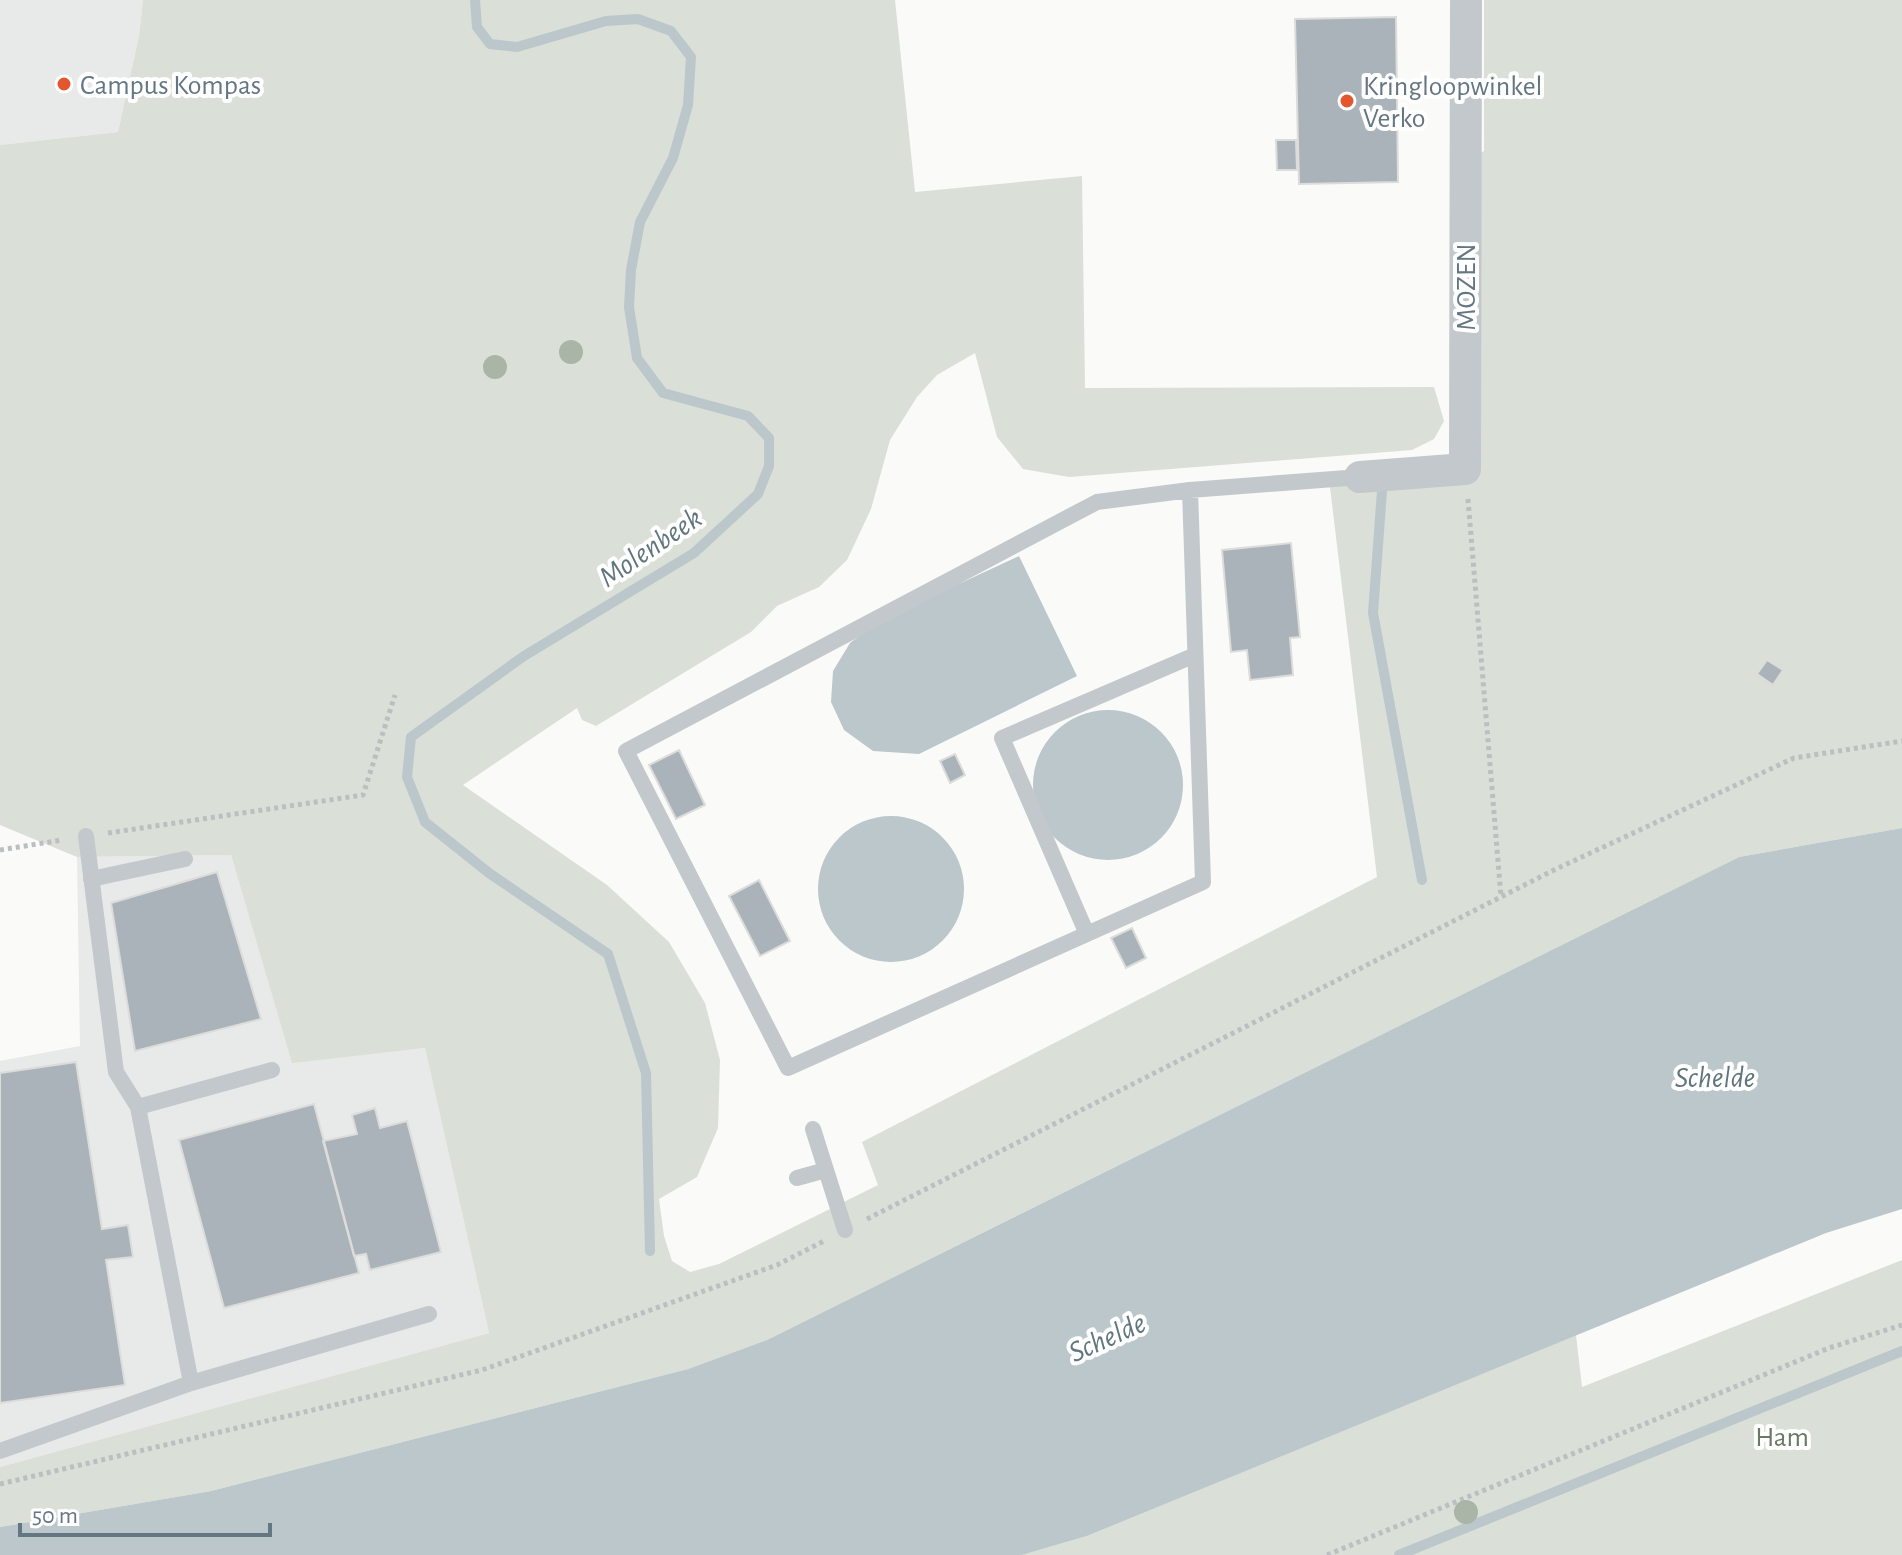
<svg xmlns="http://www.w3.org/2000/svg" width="1902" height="1555" viewBox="0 0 1902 1555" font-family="'Alegreya Sans',sans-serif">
<rect width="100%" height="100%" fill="#fafaf8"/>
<path fill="#e8e9e9" d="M0,0H143L139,36L118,132L0,145Z
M231,855L292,1062L425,1048L489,1333L0,1467V1061L80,1046L77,857Z"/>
<path fill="#dadfd7" d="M143,0H895L915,192L1082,176L1085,388L1434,387L1444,421L1434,439L1412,450L1069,477L1023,469L997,437L975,353L937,375L917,397L890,440L871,509L847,560L819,587L777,606L751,632L596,726L582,720L577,708L463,785L607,885L669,942L705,1003L720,1060L718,1128L697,1177L659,1199L664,1236L672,1261L690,1272L719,1264L878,1185L862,1142L1377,877L1329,479L1465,469V162L1484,151V0H1902V828L1739,857L767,1340L688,1369L211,1491L0,1527V1467L489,1333L425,1048L292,1063L231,855L77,857L0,825V145L118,132L139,36Z
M1902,1260V1555H1022L1087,1536L1576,1335L1582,1387Z"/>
<path fill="#bbc7cb" d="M1019,556L1077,676L919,754L873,751L844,730L831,702L833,671L850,643L881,620Z
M1033 785a75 75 0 1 1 150 0a75 75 0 1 1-150 0Z
M818 889a73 73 0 1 1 146 0a73 73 0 1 1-146 0Z
M1902,828V1209L1826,1233L1087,1536L1022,1555H0V1527L211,1491L688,1369L767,1340L1739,857Z"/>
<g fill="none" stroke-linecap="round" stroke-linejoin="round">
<path stroke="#bbc7cb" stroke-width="10" d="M475,0L477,27L490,44L517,47L606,21L638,19L671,31L691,57L688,105L673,158L640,222L631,270L629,307L637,358L663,393L748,416L769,438V466L758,494L694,553L524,656L411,737L407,777L425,822L489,873L608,954L646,1073L650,1251
M1382,491L1373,613L1422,880
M1399,1555L1902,1351"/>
</g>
<path fill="#aab3b9" stroke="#dcdcda" stroke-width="2" d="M1396,17L1398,182L1299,184L1295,19Z
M1276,140H1296L1297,170H1277Z
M1291,543L1300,637L1290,638L1293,675L1250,680L1247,650L1231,652L1222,550Z
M1767,660L1783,670L1773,685L1757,674Z
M679,750L705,805L676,819L649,765Z
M955,754L965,775L950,783L940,761Z
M217,872L261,1019L135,1051L111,903Z
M759,880L790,941L760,956L729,896Z
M1132,928L1146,958L1126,968L1111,938Z
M76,1062L102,1229L128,1225L133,1257L106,1260L125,1385L0,1403V1073Z
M314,1104L359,1273L224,1308L179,1140Z
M375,1108L380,1128L407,1121L441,1252L370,1270L366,1254L354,1256L323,1141L357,1134L352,1115Z"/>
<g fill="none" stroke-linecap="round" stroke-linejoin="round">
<path stroke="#bbbfc2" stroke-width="5" stroke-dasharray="4 4" stroke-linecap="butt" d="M1468,499L1501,897
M108,833L363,795L395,695
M0,850L62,840
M867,1219L1554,870L1794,758L1902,741
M0,1484L482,1370L777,1265L826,1240
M1327,1555L1829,1348L1902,1325"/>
<path stroke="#c3c8cc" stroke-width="16" d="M1190,490L1097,502L626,751L788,1068L1203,882L1190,490L1360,477
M86,836L116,1072L138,1107
M91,879L185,859
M1087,934L1002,738L1195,655
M813,1129L845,1230
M797,1178L826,1170
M191,1383L429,1314
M0,1451L191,1383L138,1107L272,1070"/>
<path stroke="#c3c8cc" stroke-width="32" d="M1360,477L1465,469L1466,0"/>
</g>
<g fill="#aab4a7">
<circle cx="571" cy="352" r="12"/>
<circle cx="495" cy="367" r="12"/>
<circle cx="1466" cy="1512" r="12"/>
</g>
<g fill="#e4572e" stroke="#fff" stroke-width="3">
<circle cx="64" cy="84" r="8"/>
<circle cx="1347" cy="101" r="8"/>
</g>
<g text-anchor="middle" stroke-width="8" stroke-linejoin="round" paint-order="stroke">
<g font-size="28" fill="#657683" stroke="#fff" text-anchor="start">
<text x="80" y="94">Campus Kompas</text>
<text x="1363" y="95">Kringloopwinkel<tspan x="1363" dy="32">Verko</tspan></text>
</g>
<g font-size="28" fill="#657683" stroke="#fff">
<text transform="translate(1465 287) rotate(-90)" y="10">MOZEN</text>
</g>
<g font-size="28" fill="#687a64" stroke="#fff">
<text x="1782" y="1446">Ham</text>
</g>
<g font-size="30" font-style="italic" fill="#60757c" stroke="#fff">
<text transform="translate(650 547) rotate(-34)" y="10">Molenbeek</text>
<text x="1715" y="1087">Schelde</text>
<text transform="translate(1107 1337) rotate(-24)" y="10">Schelde</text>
</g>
</g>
<path d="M20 1523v12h250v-12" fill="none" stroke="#657683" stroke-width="4"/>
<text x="32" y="1523" font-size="24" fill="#657683" stroke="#ffffff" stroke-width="6" paint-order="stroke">50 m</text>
</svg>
